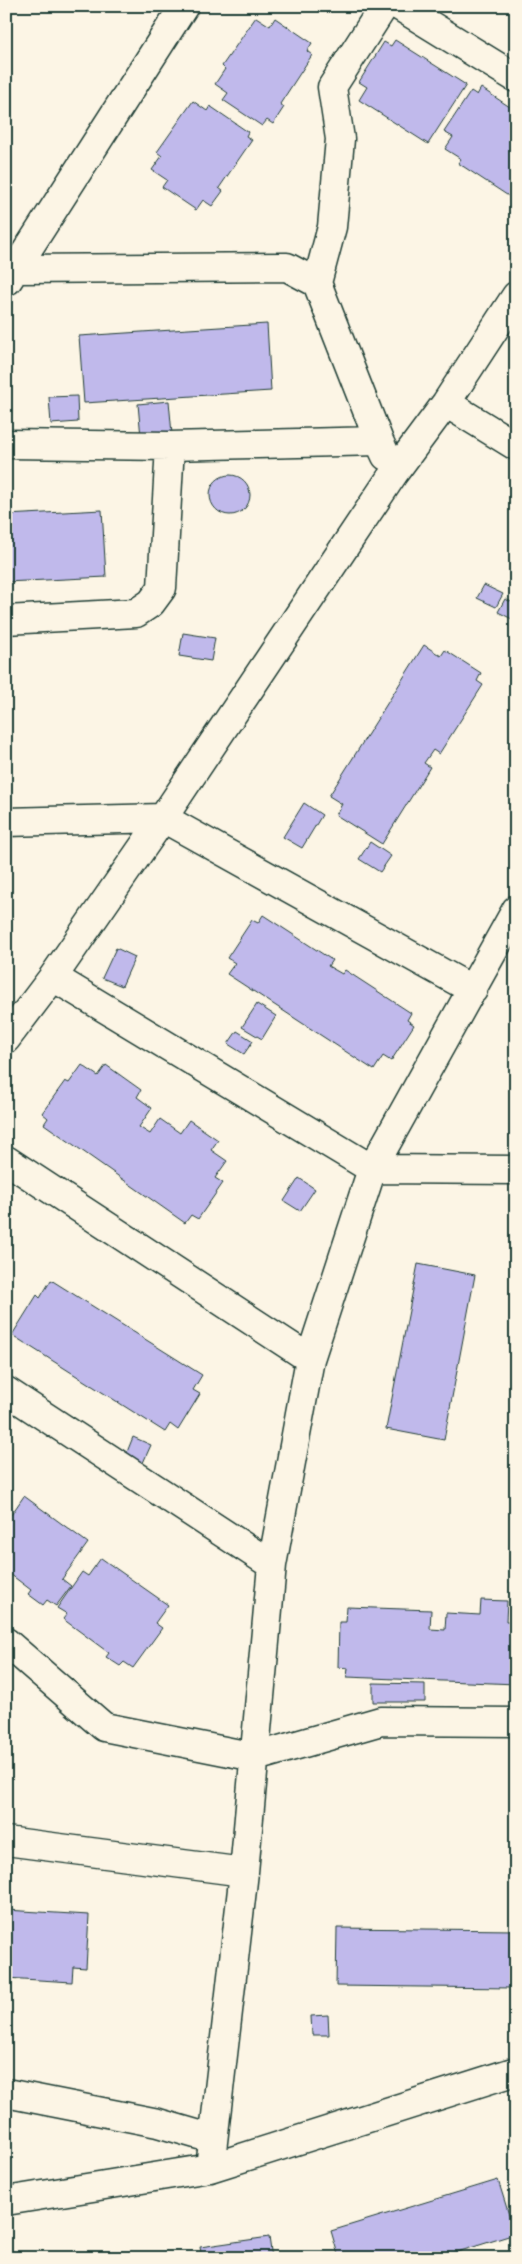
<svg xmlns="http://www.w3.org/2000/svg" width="522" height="2264" viewBox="0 0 522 2264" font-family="'Playpen Sans',sans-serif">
<rect width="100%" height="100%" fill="#fcf5e5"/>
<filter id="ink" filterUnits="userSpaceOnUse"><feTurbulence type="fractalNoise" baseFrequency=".02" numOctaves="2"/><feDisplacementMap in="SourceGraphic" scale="10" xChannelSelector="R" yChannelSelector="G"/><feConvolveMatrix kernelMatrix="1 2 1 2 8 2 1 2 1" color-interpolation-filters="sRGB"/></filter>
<g filter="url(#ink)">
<path fill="#c0b9eb" stroke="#1f3d34" d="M256,17L270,26L275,18L312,43L307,51L312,55L280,104L284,107L273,124L267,120L262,126L223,100L228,93L215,84L225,69L222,66Z
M395,40L466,85L428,144L359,100L367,87L359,82L384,42L391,46Z
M481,88L516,111V195L513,199L458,163L461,159L445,149L453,137L444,132L471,91L477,95Z
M193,101L207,111L210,106L248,132L246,136L252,140L219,188L223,191L212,206L203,200L196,210L162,187L167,180L152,170L162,156L157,152Z
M267,324L271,391L84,403L79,336Z
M77,396L78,422L51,424L49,397Z
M169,401L172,434L141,437L138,404Z
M210 495a20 20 0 1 1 40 0a20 20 0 1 1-40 0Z
M102,510L106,577L6,582V515Z
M484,585L503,594L496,607L477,598Z
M505,599L516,604L514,620L498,612Z
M183,633L215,638L211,661L179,656Z
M424,645L441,656L445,650L481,673L477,681L483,685L439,754L433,750L424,763L430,767L382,844L336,815L342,804L329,796Z
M304,803L322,815L302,848L283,837Z
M370,842L391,856L380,872L359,859Z
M263,915L332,960L328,966L342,974L345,970L411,1013L407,1020L414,1025L391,1061L383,1056L374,1070L227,974L235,963L227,958L252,920L258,923Z
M116,948L135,957L122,986L102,978Z
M257,1004L276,1016L262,1039L242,1027Z
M237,1031L253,1041L244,1054L228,1044Z
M82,1065L98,1076L106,1065L141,1090L137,1097L152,1108L139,1127L150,1134L160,1119L180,1133L189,1120L218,1140L211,1150L227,1161L215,1178L223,1183L198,1219L191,1215L185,1223L44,1124L48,1118L42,1113L65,1081L69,1083Z
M299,1178L315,1189L300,1211L284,1201Z
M418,1264L475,1275L444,1440L386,1429Z
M51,1280L202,1375L193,1390L200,1394L178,1430L170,1424L165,1432L12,1335L37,1295L40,1298Z
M133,1437L151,1445L142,1465L125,1457Z
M24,1496L88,1543L62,1579L71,1586L56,1606L47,1600L43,1605L28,1594L31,1590L6,1571V1511L11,1515Z
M101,1558L168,1605L155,1623L162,1628L133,1668L124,1662L120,1666L106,1657L109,1653L63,1619L67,1614L57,1608L82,1572L88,1576Z
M481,1600L507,1601L506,1621H516V1684L347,1677L348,1668L338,1667L339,1622H346L347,1607L431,1610L430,1629L445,1630L446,1613L480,1615Z
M373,1683L425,1684V1702H373Z
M6,1910L89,1915L86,1968L73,1967L72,1982L6,1978Z
M337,1928L514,1930L513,1988L336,1986Z
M328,2015L329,2035H312L311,2016Z
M498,2180L515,2234L438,2258H339L331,2231Z
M269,2237L272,2258H202L200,2247Z"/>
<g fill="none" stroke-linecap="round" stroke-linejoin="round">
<g stroke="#1f3d34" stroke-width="31">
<path id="street" d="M399,6L516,78
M16,269L287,267L317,283L379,441
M8,280L184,6
M317,283L332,227L340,139L332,87L384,6
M446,403L516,446
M6,444L170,446L379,441L386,456
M6,620L136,613L151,603L162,588L170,446
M6,822L163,818L473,990
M53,977L372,1169L516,1170
M6,1039L53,977L163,818L394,473L446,403L516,296
M6,1160L310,1359
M6,1391L272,1565
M6,1642L104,1727L255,1757L381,1721L516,1722
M6,1841L244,1872
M6,2093L158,2123L213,2139
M210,2168L244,1872L272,1565L310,1359L372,1169L516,910
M6,2201L210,2168L516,2071"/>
</g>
<use href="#street" stroke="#fcf5e5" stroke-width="28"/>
</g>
</g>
<rect width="522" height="2264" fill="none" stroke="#fcf5e5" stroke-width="25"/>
<rect x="12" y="12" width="497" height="2239" fill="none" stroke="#1f3d34" stroke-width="2" filter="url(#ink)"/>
</svg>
